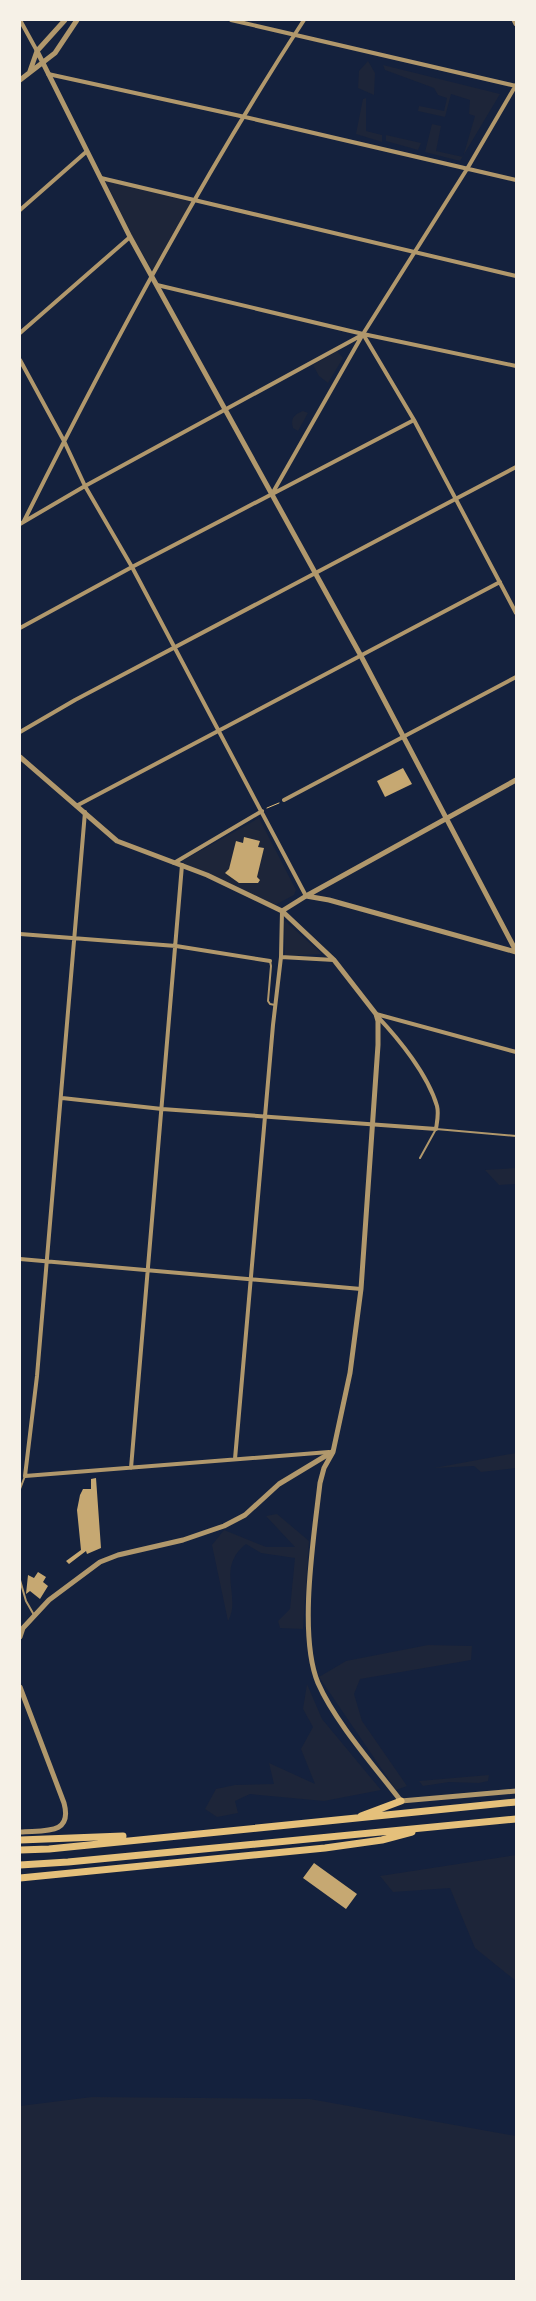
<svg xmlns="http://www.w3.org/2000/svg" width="536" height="2301" viewBox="0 0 536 2301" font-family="'IBM Plex Sans',sans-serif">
<rect width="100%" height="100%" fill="#14213d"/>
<path fill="#1d2539" d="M368,61L375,73L374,95L358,88L359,71Z
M383,65L500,94L460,161L425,152L432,124L441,126L436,151L463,157L475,116L469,114L470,100L451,94L445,117L418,111L419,106L444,111L447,98L438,95L434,88L385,70Z
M366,98V131L382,135V142L356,134L363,99Z
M386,135L421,143L418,150L386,141Z
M105,180L192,202L153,271L132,236Z
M337,351L343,358L328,383L319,376L313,365Z
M303,411L308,413L298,431L293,428C290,418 295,414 303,411Z
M259,818L296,890L294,895L275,905L184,864L182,861Z
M284,920L322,954L285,956Z
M516,1168V1184L499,1185L485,1170Z
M516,1453V1468L481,1472L474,1466L434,1468Z
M277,1514L309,1541L303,1629L280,1628L278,1621L290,1609L295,1558L261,1553L246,1544C215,1568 242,1597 228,1621L212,1545L224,1530L266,1547H295L266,1516Z
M428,1645L472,1646L471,1660L360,1679L354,1694L362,1721L407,1786L396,1790L319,1677L346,1661Z
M307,1684L322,1719L381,1790L324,1801L250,1794L235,1801L238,1813L217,1817L205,1809L216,1789L235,1785L274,1784L269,1763L315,1784L301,1749L313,1727L303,1709Z
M489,1775L488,1781L479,1783L449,1782L423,1786L419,1781Z
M516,1855V1981L475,1948L450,1888L393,1892L380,1876Z
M92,2097L310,2099L516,2136V2281H20V2106Z"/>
<path fill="#c6a872" d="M403,768L412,784L385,797L377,781Z
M244,837L260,841L258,847L264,848L257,877L260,880L258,883H239L225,873L229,869L236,841L243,843Z
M96,1478L101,1548L87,1554L86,1551L69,1564L66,1561L81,1550L77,1510L80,1495L83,1489H91V1479Z
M38,1572L46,1577L43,1582L48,1586L40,1599L30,1591L26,1594L28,1575L34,1578Z
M314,1863L357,1894L346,1909L303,1878Z"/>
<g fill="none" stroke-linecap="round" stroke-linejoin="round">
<path stroke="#e5c07b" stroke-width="1" d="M267,808L279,803"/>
<path stroke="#b1986c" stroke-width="2" d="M270,961L271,966L268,1001L270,1004L275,1005
M420,1158L436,1129L516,1136
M20,1489L25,1476
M20,1580L26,1601L34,1615"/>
<path stroke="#b1986c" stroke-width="4" d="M20,20L37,51
M231,20L516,86
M48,74L245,117L516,180
M101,178L516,276
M20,210L86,152
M157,285L363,334L516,366
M20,333L130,237
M363,334L414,420L516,613
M20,360L64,441L85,486L132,567L306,896
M272,494L363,334L467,169L516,85
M24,521C109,350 200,180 304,20
M20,524L85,486L362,335
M20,628L132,567L414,420
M20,732L75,700L516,467
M284,800L516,677
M78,805L500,582
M85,812L37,1376L25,1476L329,1452
M174,863L262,811
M20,934L176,946L270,961
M281,957L334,960
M376,1014L516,1052
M62,1098L162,1109L436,1129C437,1122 439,1114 437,1106C428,1075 399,1039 377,1016
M20,1259L361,1289
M235,1459L273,1025L281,957L282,911
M131,1468L182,865"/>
<path stroke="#b1986c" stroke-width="5" d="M514,20L516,24
M37,51L130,237L361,656L516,951
M30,71L37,51L65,20
M20,80L55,53L77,20
M20,757L117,841L207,875L282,911L334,960L376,1014L378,1021V1045L361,1289L350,1373L333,1452L324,1468L320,1483C314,1536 298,1635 318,1683C335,1722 375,1767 401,1801L516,1791
M306,896L329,900L516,952
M282,911L306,896L516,780
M20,1637L23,1628L49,1600L100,1562L118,1555L183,1540L224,1526L245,1515L279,1484L332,1452
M20,1687L64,1803C73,1836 43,1830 20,1832"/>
<path stroke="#e5c07b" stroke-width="7" d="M361,1816L401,1801
M20,1840L123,1836
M20,1850L49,1849L516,1802
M20,1865L68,1862L516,1819
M20,1878L325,1848L382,1840L412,1832"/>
</g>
<rect width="536" height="2301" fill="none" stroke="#f6f1e7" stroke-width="42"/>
</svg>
